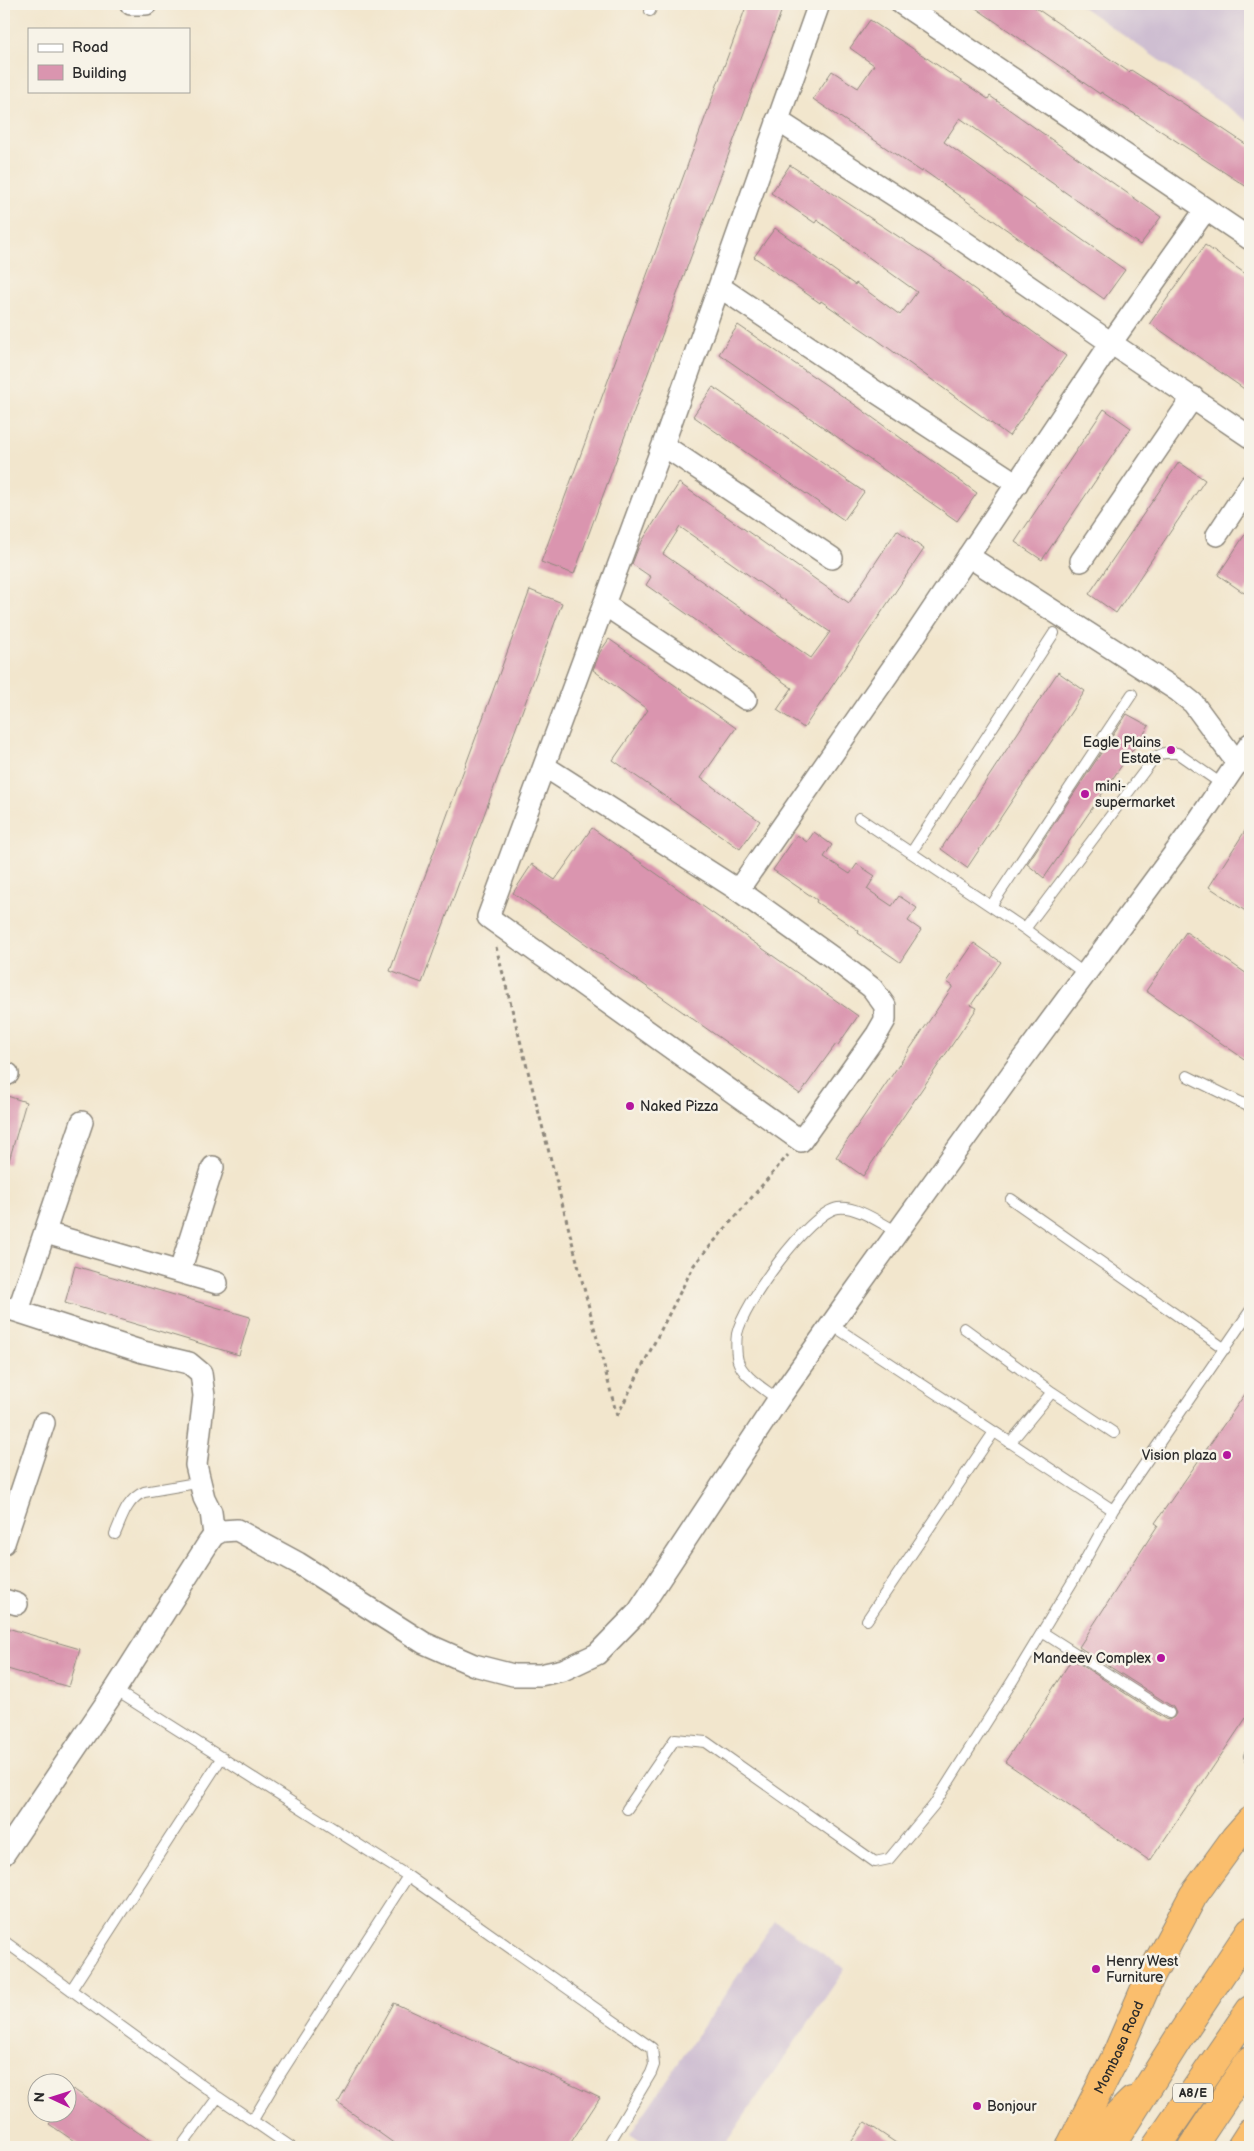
<svg xmlns="http://www.w3.org/2000/svg" width="1254" height="2151" viewBox="0 0 1254 2151" font-family="'Balsamiq Sans',sans-serif">
<rect width="100%" height="100%" fill="#f7f3e8"/>
<filter id="ink" filterUnits="userSpaceOnUse"><feTurbulence type="fractalNoise" baseFrequency=".02" numOctaves="2"/><feDisplacementMap in="SourceGraphic" scale="10" xChannelSelector="R" yChannelSelector="G"/><feConvolveMatrix kernelMatrix="1 2 1 2 8 2 1 2 1" color-interpolation-filters="sRGB"/></filter>
<filter id="wash" filterUnits="userSpaceOnUse"><feTurbulence type="fractalNoise" baseFrequency=".0096" numOctaves="4" result="noise"/><feDisplacementMap in="SourceGraphic" scale="20" xChannelSelector="R" yChannelSelector="G"/><feGaussianBlur stdDeviation="1.12" result="paint"/><feColorMatrix in="noise" values="0 0 0 0 0 0 0 0 0 0 0 0 0 0 0 0 0 1.4 0 .05"/><feComposite in="paint" operator="in"/></filter>
<g filter="url(#wash)">
<rect width="100%" height="100%" fill="#f2e6cd"/>
<path fill="#cebed1" d="M1078,4H1250V123Z
M775,1921L845,1969L723,2147H649L630,2134Z"/>
<g id="blocks">
<path fill="#da95af" fill-rule="evenodd" d="M747,4H784L574,574L541,562Z
M970,4H1030L1129,72L1131,70L1220,127L1250,147V189L1101,92L1100,94Z
M870,20L988,99L990,96L1161,217L1140,245L960,118L944,142L1125,270L1104,299L923,170L922,172L813,99L832,71L858,88L874,65L850,48Z
M790,165L937,262L1066,356L1009,436L876,339L821,301L820,303L754,257L775,228L855,285L856,283L900,315L917,292L817,220L815,223L771,193Z
M1205,245L1250,277V393L1150,323Z
M738,325L851,402L977,493L957,521L719,354Z
M713,387L864,492L844,520L693,416Z
M1104,409L1131,428L1042,560L1015,542Z
M1179,462L1205,480L1116,613L1089,594Z
M679,483L849,603L897,530L924,549L804,728L777,710L792,688L646,585L651,577L632,564L639,546ZM680,527L830,632L811,658L663,554Z
M1250,527V585L1244,593L1218,575Z
M530,590L562,603L422,983L390,971Z
M609,639L736,728L701,778L760,821L740,849L613,760L648,710L593,670L600,652Z
M1058,672L1085,691L967,868L941,849Z
M1127,714L1149,726L1044,878L1027,864Z
M1250,823V914L1209,887Z
M592,828L858,1016L838,1045L836,1044L800,1094L513,893L532,864L555,880Z
M814,832L832,845L824,857L850,874L857,864L875,876L867,889L892,906L899,896L917,908L908,921L921,930L900,962L858,933L859,931L816,902L817,900L773,870L797,835L807,842Z
M1186,932L1250,976V1063L1146,991Z
M974,943L1001,962L971,1005L977,1008L863,1176L836,1157L953,986L947,982Z
M4,1095L26,1102L8,1164L4,1163Z
M75,1266L250,1317L239,1355L65,1303Z
M1250,1387V1712L1150,1861L1005,1762L1072,1659L1165,1719L1169,1720L1174,1717L1176,1713L1173,1707L1079,1647L1158,1525L1155,1523Z
M4,1627L80,1649L69,1687L4,1668Z
M394,2003L600,2098L568,2147H399L338,2103Z
M73,2089L160,2147H83L49,2124L57,2114H68V2098Z
M865,2122L902,2147H848Z"/>
</g>
</g>
<g filter="url(#ink)">
<use href="#blocks" fill-opacity="0" stroke="#8e887c" stroke-width="1"/>
<g fill="none" stroke-linecap="round" stroke-linejoin="round">
<g stroke="#8e887c" stroke-width="12">
<path id="service" d="M650,11L653,4
M859,818L1025,929L1085,974
M911,853L1054,633
M991,906L1132,694
M1025,929L1155,757L1164,753H1177L1223,785
M1187,1076L1250,1107
M1011,1199L1225,1349
M832,1325L1113,1510
M964,1328L1052,1392L1114,1433
M778,1400C765,1389 743,1377 738,1361C736,1354 736,1341 737,1334C743,1305 808,1213 838,1208C856,1205 882,1224 898,1232
M1010,1443L1052,1392
M115,1534C122,1518 127,1499 144,1492L202,1482
M867,1620L994,1432
M1042,1632L1169,1713
M115,1690L408,1876L652,2048L654,2065L651,2073L607,2147
M1249,1756L1250,1757
M627,1809L675,1739L706,1742L875,1862L889,1859L934,1805L1013,1680L1079,1571L1113,1510L1250,1311
M4,1941L218,2097L291,2147
M71,1990L222,1757
M253,2120L279,2076L408,1876
M181,2147L218,2097"/>
</g>
<g stroke="#8e887c" stroke-width="24">
<path id="minor" d="M131,4H146
M902,4L1250,239
M777,120L946,229L1111,343L1250,437
M720,287L876,392L1017,484
M663,445L832,558
M1217,535L1250,485
M968,556L1178,691L1193,703L1238,764
M1081,561L1193,397
M605,605L746,699
M544,766L738,890L916,634L1111,343L1206,209
M738,890L833,958L872,988L885,1006V1020L877,1034L801,1141L488,917L663,445L819,4
M4,1072L8,1074
M46,1233L217,1283
M180,1271L213,1167
M4,1307L143,1352L189,1363L201,1373L204,1396L196,1465L204,1498L211,1512L214,1535
M18,1311L82,1122
M4,1543L44,1423
M4,1600L17,1604
M4,1854L115,1690L209,1542L214,1535L222,1531L237,1530L298,1563L424,1643L474,1665L513,1675H540L563,1670L597,1654L638,1612L778,1400L850,1298L1018,1065L1196,824L1250,744"/>
</g>
<g stroke="#8e887c" stroke-width="30">
<g id="trunk">
<path id="s1" d="M1070,2147L1115,2058L1150,1977L1193,1896L1235,1838L1250,1821"/>
<path d="M1070,2147C1102,2137 1109,2123 1132,2101"/>
<path d="M1241,2147L1250,2133"/>
</g>
</g>
<g stroke="#8e887c" stroke-width="30">
<path id="motorway" d="M1110,2147L1180,2036L1250,1931
M1156,2147L1250,2010
M1192,2147L1250,2060"/>
</g>
<path stroke="#8e887c" stroke-width="3" stroke-dasharray="4 4" stroke-linecap="butt" d="M496,947L617,1416
M617,1416L694,1265L788,1155"/>
<use href="#service" stroke="#fff" stroke-width="10"/>
<use href="#minor" stroke="#fff" stroke-width="21"/>
<use href="#trunk" stroke="#fabe6d" stroke-width="28"/>
<use href="#motorway" stroke="#fabe6d" stroke-width="28"/>
</g>
</g>
<g fill="#b5179e" stroke="#f7f3e8" stroke-width="2">
<circle cx="1171" cy="750" r="5"/>
<circle cx="1085" cy="794" r="5"/>
<circle cx="630" cy="1106" r="5"/>
<circle cx="1227" cy="1455" r="5"/>
<circle cx="1161" cy="1658" r="5"/>
<circle cx="1096" cy="1969" r="5"/>
<circle cx="977" cy="2106" r="5"/>
</g>
<g text-anchor="middle" stroke-width="5" stroke-linejoin="round" paint-order="stroke">
<rect fill="#f7f3e8" stroke="#686764" stroke-width="1" x="1173" y="2083.5" width="40" height="19" rx="4"/>
<g font-size="12" font-weight="bold" fill="#2b2b2b">
<text x="1193" y="2097">A8/E</text>
</g>
<g font-size="14" fill="#2b2b2b" stroke="#f7f3e8" text-anchor="start">
<text x="1161" y="747" text-anchor="end">Eagle Plains<tspan x="1161" dy="16">Estate</tspan></text>
<text x="1095" y="791">mini-<tspan x="1095" dy="16">supermarket</tspan></text>
<text x="640" y="1111">Naked Pizza</text>
<text x="1217" y="1460" text-anchor="end">Vision plaza</text>
<text x="1151" y="1663" text-anchor="end">Mandeev Complex</text>
<text x="1106" y="1966">Henry West<tspan x="1106" dy="16">Furniture</tspan></text>
<text x="987" y="2111">Bonjour</text>
</g>
<g font-size="14" fill="#2b2b2b" stroke="#f7f3e8">
<text dy="5" stroke="none"><textPath href="#s1" startOffset="111">Mombasa Road</textPath></text>
</g>
</g>
<rect width="1254" height="2151" fill="none" stroke="#f7f3e8" stroke-width="20"/>
<rect x="28" y="28" width="162" height="65" fill="#f7f3e8" stroke="#a5a39c"/>
<rect x="38" y="44" width="25" height="8" fill="#ffffff" stroke="#a5a39c"/>
<text x="72" y="52" font-size="15" fill="#2b2b2b">Road</text>
<rect x="38" y="65" width="25" height="15" fill="#da95af" stroke="#a5a39c"/>
<text x="72" y="78" font-size="15" fill="#2b2b2b">Building</text>
<g transform="translate(52 2098) rotate(274)"><circle r="24" fill="#f7f3e8" stroke="#a5a39c"/>
<path d="M0-4L9 19L0 12L-9 19Z" fill="#b5179e"/>
<text y="-8" font-size="14" font-weight="bold" text-anchor="middle" fill="#2b2b2b">N</text>
</g>
</svg>
